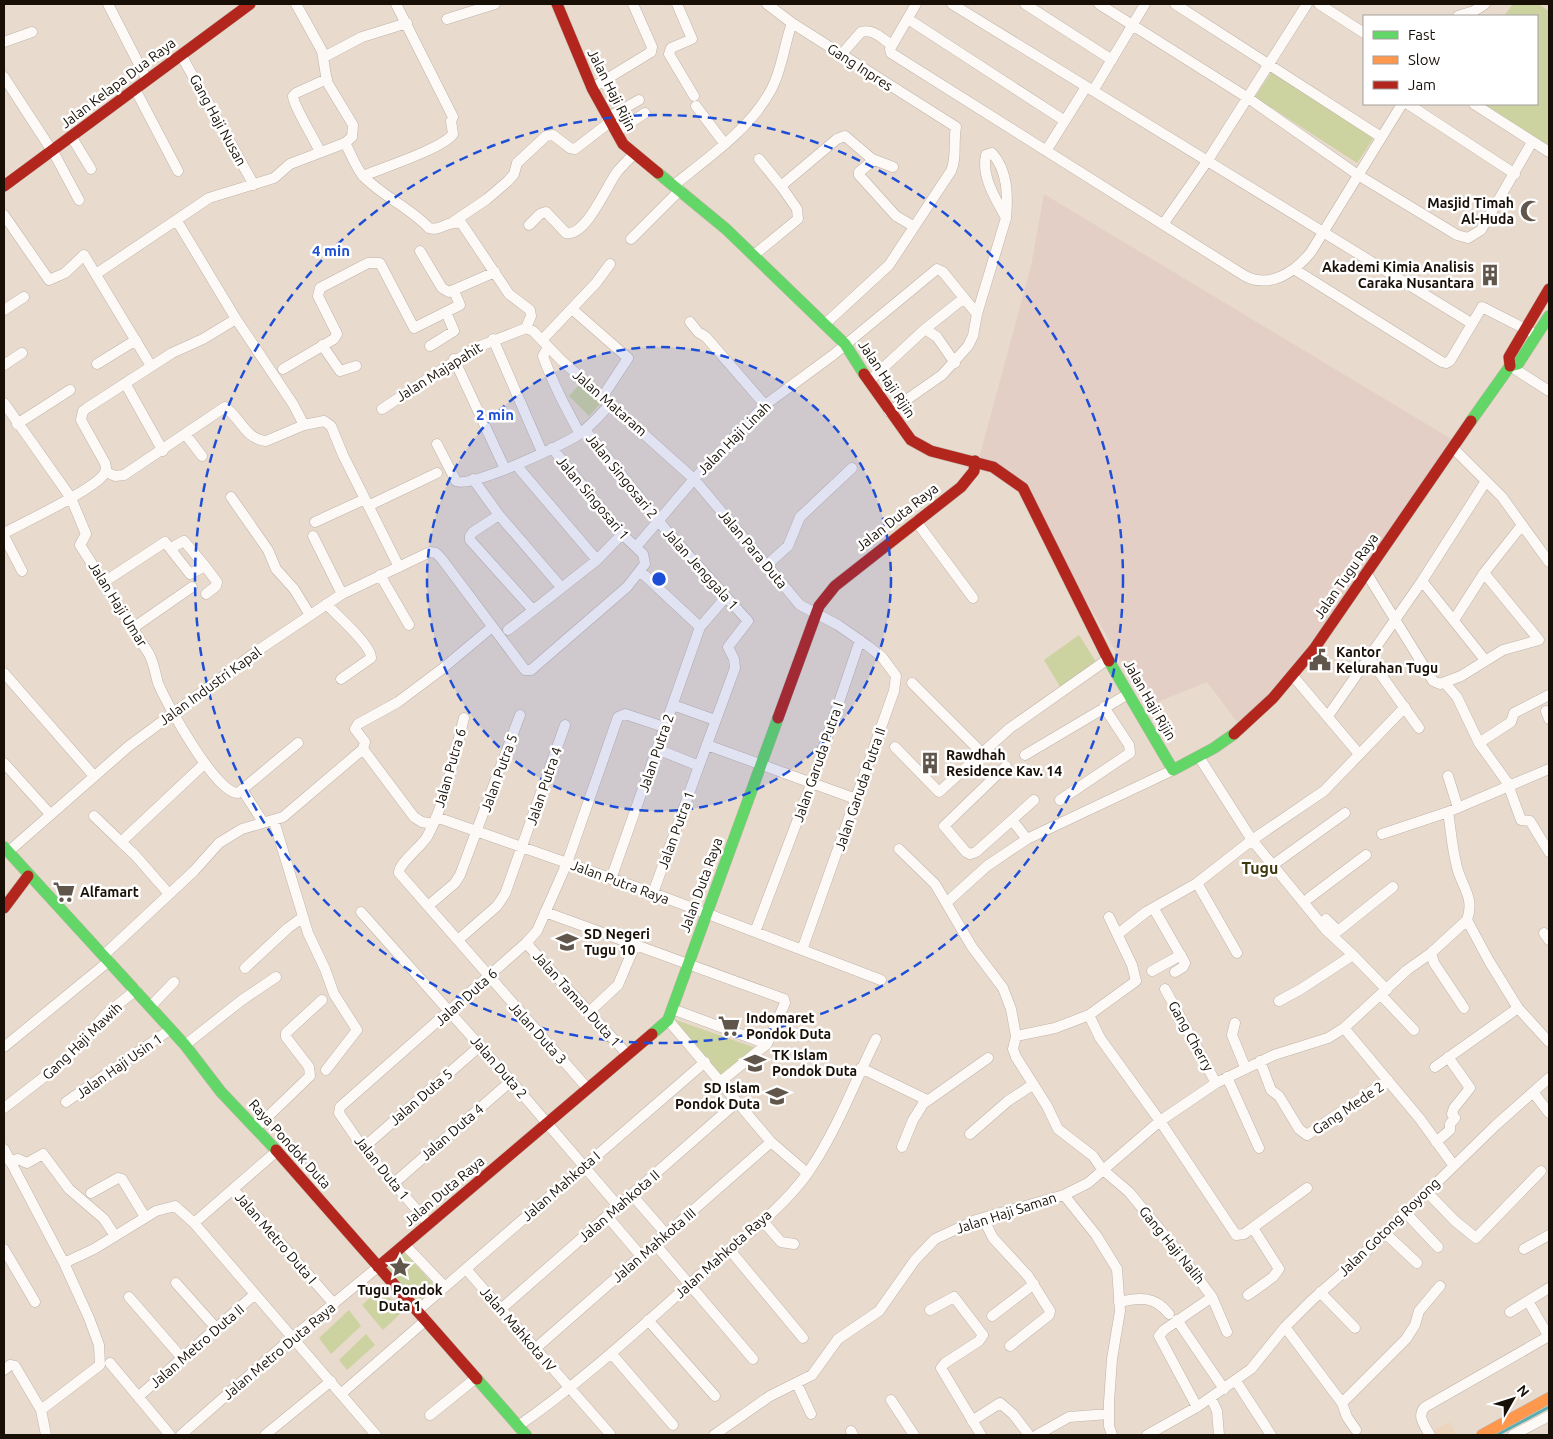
<svg xmlns="http://www.w3.org/2000/svg" width="1553" height="1439" viewBox="0 0 1553 1439" font-family="Ubuntu,sans-serif">
<rect width="100%" height="100%" fill="#e8dacc"/>
<path fill="#e4cfc7" d="M1044,194L1453,440L1339,611L1241,727L1207,682L1148,706L1023,493L978,462L1031,266Z"/>
<path fill="#edd4bd" d="M1450,1422L1456,1435H1435L1433,1431Z"/>
<path fill="#cdd2a1" d="M1513,4H1538L1549,11V148L1534,140L1484,104H1537V16H1504Z
M1272,71L1374,137L1357,163L1255,97Z
M579,385L600,404L589,416L569,396Z
M1079,635L1101,670L1065,695L1044,660Z
M673,1019L756,1048L718,1079Z
M403,1251L436,1287L416,1302L384,1267Z
M381,1288L402,1312L383,1330L362,1305Z
M349,1310L361,1326L331,1354L319,1338Z
M366,1334L375,1345L347,1370L339,1360Z"/>
<g fill="none" stroke-linecap="round" stroke-linejoin="round">
<path stroke="#59acaf" stroke-width="3" d="M1497,1435L1549,1407"/>
<g stroke="#bfb4a9" stroke-width="11">
<path id="street" d="M108,4L147,80
M677,4L692,39L671,48L669,54L694,96
M767,4L792,23L956,127C953,142 957,159 951,171L889,265L825,324
M916,4L890,49L891,53L1245,276C1270,289 1295,272 1311,252L1402,104
M952,4L1471,323
M1025,4L1112,60
M1099,4L1248,98L1358,175L1457,235L1468,238L1481,230L1532,142
M1175,4L1381,137
M1319,4L1364,33
M1458,16L1474,11L1485,4
M447,19L495,4
M908,19L1065,121
M4,42L32,32
M181,55L254,185
M841,55L861,32C873,28 882,39 892,45
M324,57L362,37L407,23
M4,77L56,157L79,200
M592,88L651,52L652,47L633,4
M135,89L178,171
M1093,91L1145,4
M1408,104L1515,174
M1474,104L1549,152
M696,106L724,143
M607,118L639,100
M616,132L645,113
M71,136L91,169
M345,143C351,153 356,169 364,177C384,197 410,208 429,228C440,232 451,218 462,224L509,294L530,310L531,316L526,328
M1046,151L1086,87
M320,152C315,140 293,105 293,96L296,93L327,79
M759,159L781,186
M874,160L859,172V175L896,216L913,226
M363,176C382,168 442,149 453,134L451,121L453,117L396,4
M674,185C708,158 750,129 771,90C782,70 784,45 792,23
M4,215L49,280L65,273L84,255L151,366
M177,221L236,319L293,404L304,425L324,421L331,426L343,455L399,567
M453,222L487,199L508,181L514,174L517,163L546,136L553,135L570,148L575,149L610,122
M1164,223L1208,160L1307,4
M529,225L540,214L546,212L566,233C586,237 607,185 617,172C622,166 628,160 634,154
M631,239L680,190
M420,251L442,288L449,292L495,272
M754,255L798,219L797,209L781,186L837,139L845,136L872,159L893,167
M1294,269L1442,362L1446,363L1450,361L1482,307L1531,332
M96,274L209,198L274,178L290,164L345,143L352,137L353,125L327,82L322,51L296,4
M572,309L628,358L603,396
M4,310L24,297
M690,322L698,332L706,337L765,405
M526,328L533,331L561,360L694,479L800,605L838,625L868,646L882,657L896,676L894,691L802,950
M925,329L937,337L955,363
M493,339L542,452
M542,340L596,283L610,264
M322,345L340,371L356,366
M430,346L454,331L446,312
M548,347L543,356C553,384 566,408 580,434
M454,359L505,469
M97,364L136,340
M4,365L22,353
M1510,366L1549,391
M283,369L334,339L337,334L318,296L320,288L368,263H380L414,328L460,305L454,291
M870,380L925,329L964,298
M125,383L163,451
M4,403L71,498L86,534L80,545L149,654C154,663 155,673 158,683C166,703 217,795 238,793L298,743
M382,409L475,348L526,328
M889,412L942,375L968,346L973,336L977,314L1006,218C1008,196 1008,171 992,153L986,155C981,177 996,199 1006,218
M17,424L70,390
M585,430L666,530L748,621L728,647L734,659L735,668L699,766L657,749
M186,435L202,456
M437,444L456,481C467,490 563,445 578,435C591,426 601,414 611,403
M1453,448L1502,497L1549,562
M516,465L597,560
M106,472L115,476L124,475L225,407C240,417 245,439 266,441L304,425
M473,479L499,515L561,587
M231,497L268,550L276,569L294,589L310,615
M370,505L437,473
M499,515L473,532L470,536V540L533,610
M916,521L973,598
M315,522L365,499
M4,533C23,523 95,489 104,474C107,470 106,467 105,463L81,420L83,411L87,408L172,353L203,339L236,319
M4,536L22,571
M313,536L342,594
M636,547L694,479L765,405L833,355L937,269L943,272L977,314
M171,548L184,541L205,566
M767,565L788,546L800,517L852,468
M641,572L700,627
M1367,574L1433,681L1440,684L1461,676L1503,650L1539,640L1484,573
M380,575L409,625
M1422,581L1485,660
M104,582L165,542L190,574L205,566L217,582L216,586L206,594
M326,604C336,614 372,646 371,658L341,679
M1454,620L1484,573L1522,525
M133,628L192,587
M508,630L597,560L622,534
M1369,658L1419,728
M4,673L94,776
M1293,676L1359,754
M912,683L982,753
M1445,683L1457,697L1479,743L1507,782L1521,820L1530,821L1549,852
M673,705L715,720
M1546,711L1549,719
M1328,716L1422,581L1486,481
M464,718C454,756 446,803 427,837C421,847 398,864 399,873L588,1089
M1479,743L1511,722L1514,713L1549,695
M707,745L856,799
M895,747L939,792L1010,728L1108,659
M363,749L414,817L422,822L433,824
M1025,755L1128,694
M1199,757L1252,840L1326,930L1353,955
M4,763L50,814
M1006,766L944,826L966,852L970,854L976,852L1012,820L1027,839
M1448,776L1458,808
M243,791L263,822
M1060,800L1130,753L1129,745L1104,707
M94,816L121,842
M436,817L653,893L881,980
M1012,820L1034,800
M274,821L308,933L325,969L334,994L357,1030L326,1070
M1382,834L1448,812L1549,769
M899,849L935,884L972,947L1003,988L1011,1009L1016,1036L1013,1049L1016,1057L1047,1106L1058,1129L1093,1156L1102,1169L1129,1192L1180,1254L1212,1297L1227,1332
M8,852L129,746L260,649L342,594L430,552L436,553L441,558L525,670H531L627,587L645,564L643,554L622,534L552,448
M1277,862L1345,813
M611,879L700,627L726,597
M1197,883L1237,953
M653,893L699,766
M169,894L135,855L121,842L204,764
M1309,898L1366,855
M946,903L987,866L1027,839L1173,770
M428,906L455,883L460,875L520,715
M1154,909L1185,963L1183,967L1175,972
M361,912L511,1081L618,1206
M545,912L784,999L785,1003L767,1044L720,1082
M1326,919L1338,931L1393,887
M1467,920L1489,961L1518,1008L1549,1042
M755,932L812,782L860,640
M1544,933L1549,940
M1118,934L1146,912L1197,883L1252,840L1324,791L1405,707
M458,940L497,906L505,894L565,725
M526,943L628,1055
M1431,953L1434,963L1464,1008
M104,955L194,871L219,843L242,829L283,817L363,749L365,742L355,729L358,724L398,702L442,669L492,627
M245,968L288,928L303,917
M1152,971L1181,955
M1165,989L1216,1083
M1381,995L1414,1030
M1279,1001L1301,989L1353,955L1387,990
M151,1006L174,982
M672,1009L767,1044
M588,1013L618,985L635,945
M1089,1015L1136,981L1132,965L1109,917
M668,1020L771,1142L807,1173
M1235,1023L1232,1035L1245,1067
M1344,1028L1420,1119L1454,1166
M1016,1036L1055,1028L1089,1015L1100,1038L1160,1121L1236,1235L1244,1234L1307,1188
M185,1045L242,1000L276,977
M4,1047L109,961
M1260,1061L1271,1090L1279,1096L1299,1129L1307,1135L1388,1080
M1435,1067L1518,1008
M861,1068L927,1100
M1227,1077L1259,1148
M1533,1092L1549,1113
M66,1102L171,1029
M4,1108L66,1060L105,1015L136,990
M256,1128L310,1076L309,1067L286,1037V1033L322,1000
M970,1134L1008,1101L1032,1085
M1436,1142L1450,1130V1124L1455,1118L1452,1114L1454,1108L1470,1088L1448,1057
M902,1147L913,1120L923,1104L988,1058
M363,1148L480,1046
M4,1149L64,1263L89,1318L99,1345L100,1365L41,1410
M10,1162L18,1159L27,1163L43,1154L69,1189L104,1219L115,1236
M393,1184L511,1081
M233,1189L334,1304
M1426,1191L1455,1221L1476,1238L1541,1171
M91,1193L118,1178L122,1179L145,1217
M632,1195L666,1234
M1064,1195L1096,1235L1117,1269L1120,1311L1112,1359L1109,1402V1426L1112,1435
M1405,1212L1438,1247
M607,1216L641,1256
M983,1218L993,1238L1028,1276L1050,1311L1049,1315L1010,1346
M762,1220L781,1242L794,1244
M194,1223L277,1151
M429,1224L363,1148L339,1113L340,1107L526,943L537,931L567,863L618,717L625,714L664,727
M1385,1233L1417,1263
M404,1244L445,1287
M655,1244L753,1359
M4,1249L35,1302
M729,1249L803,1338
M1524,1249L1549,1235
M64,1263L94,1249L156,1211L175,1206L194,1223L376,1435
M466,1269L610,1434
M176,1283L216,1328
M1320,1292L1355,1328
M1248,1295L1273,1277L1279,1269L1253,1228
M129,1297L182,1358
M1528,1301L1549,1337
M1119,1302C1140,1297 1155,1296 1169,1314
M501,1309L737,1102
M930,1310L954,1297L983,1335L979,1341L945,1363L941,1368L981,1435
M417,1311L705,1062
M1510,1312L1549,1288
M992,1316L1034,1284
M648,1320L715,1396
M1177,1320L1224,1389
M1285,1327L1342,1403L1347,1417L1356,1430
M536,1348L771,1142
M611,1353L673,1425
M110,1363L170,1435
M4,1370L10,1365L15,1366L41,1410L46,1435
M1236,1381L1271,1435
M797,1384L811,1414
M342,1393L426,1320
M138,1397L255,1294
M1211,1398L1217,1411L1219,1435
M891,1400L914,1435
M1342,1403L1406,1339L1415,1325L1419,1311L1440,1286
M1197,1407L1159,1336L1164,1330L1212,1297
M430,1415L476,1378
M972,1421L1000,1403L1013,1414L1029,1435
M518,1426C586,1379 646,1322 708,1268C740,1240 782,1209 807,1174C836,1133 854,1083 876,1039
M851,1431L853,1435
M181,1435L293,1337L378,1267
M265,1435L331,1381
M714,1435L770,1396L812,1375L838,1339L879,1311L915,1260L935,1239L976,1220L1064,1195L1088,1183L1160,1121L1216,1083L1274,1055L1328,1038L1344,1028L1407,970L1431,953L1467,920C1475,897 1462,888 1457,867C1452,849 1451,830 1448,812
M1037,1435L1069,1417L1109,1414
M1147,1435L1197,1407L1251,1369L1285,1327L1312,1300L1352,1265L1496,1125L1549,1078
M1430,1435C1425,1426 1416,1416 1425,1407L1549,1336
M1513,1435L1549,1416"/>
</g>
<g stroke="#bfb4a9" stroke-width="12">
<path id="fast" d="M658,173L726,229L845,344L864,374
M1471,421L1510,366L1518,364L1549,316
M1109,661L1173,770L1214,748L1234,734
M4,847L185,1045L221,1092L276,1150
M652,1034L668,1020L778,718
M477,1379L526,1435"/>
</g>
<g stroke="#bfb4a9" stroke-width="12">
<path id="slow" d="M1482,1435L1549,1398"/>
</g>
<g stroke="#bfb4a9" stroke-width="12">
<path id="jam" d="M557,4L592,88L623,144L658,173
M4,186L250,4
M1510,366L1509,357L1549,289
M864,374L911,440L931,451L993,467L1023,488L1109,661
M778,718L819,606L835,586L961,487L974,471L975,461
M1234,734L1273,698L1314,649L1471,421
M4,908L28,876
M276,1150L477,1379
M378,1267L652,1034"/>
</g>
<use href="#street" stroke="#fcf9f7" stroke-width="10"/>
<use href="#fast" stroke="#63d668" stroke-width="11"/>
<use href="#slow" stroke="#ff974d" stroke-width="11"/>
<use href="#jam" stroke="#b3261e" stroke-width="11"/>
</g>
<circle cx="659" cy="579" r="232" fill="#1d4ed8" fill-opacity=".12"/>
<g fill="none" stroke="#1d4ed8" stroke-width="2.5" stroke-dasharray="9 6">
<circle cx="659" cy="579" r="232"/>
<circle cx="659" cy="579" r="464"/>
</g>
<defs>
<g id="mosque-bare" transform="scale(1.725)"><path d="M3.5-4.9A6 6 0 1 0 3.5 4.9A5 5 0 1 1 3.5-4.9Z" fill="#61564b" stroke="#fff" stroke-width="2.5" paint-order="stroke"/></g>
<g id="building-bare" transform="scale(1.725)"><path d="M-4-6H4V6H1V3H-1V6H-4ZM-2.5-4.3h1.7v1.8h-1.7ZM.8-4.3h1.7v1.8H.8ZM-2.5-1h1.7V.8h-1.7ZM.8-1h1.7V.8H.8Z" fill="#61564b" stroke="#fff" stroke-width="2.5" paint-order="stroke"/></g>
<g id="civic-bare" transform="scale(1.725)"><path d="M-.6-6.5H3V-4.5H.6V-3L4-1V1h2V6H-6V1h2V-1L-.6-3ZM-1.2 2.5V6h2.4V2.5Z" fill="#61564b" stroke="#fff" stroke-width="2.5" paint-order="stroke"/></g>
<g id="supermarket-bare" transform="scale(1.725)"><path d="M-6-5.5h2.5l.6 2H6L4.5 2H-2.5L-4.4-4H-6ZM-1.5 3.2a1.3 1.3 0 1 0 .1 0ZM3 3.2a1.3 1.3 0 1 0 .1 0Z" fill="#61564b" stroke="#fff" stroke-width="2.5" paint-order="stroke"/></g>
<g id="school-bare" transform="scale(1.725)"><path d="M0-5L7-2L0 1L-7-2ZM-4 1L0 2.5L4 1V4Q0 6-4 4Z" fill="#61564b" stroke="#fff" stroke-width="2.5" paint-order="stroke"/></g>
<g id="sight-bare" transform="scale(1.725)"><path d="M0-6L1.8-2.2L6-1.7L2.9 1.2L3.7 5.4L0 3.3L-3.7 5.4L-2.9 1.2L-6-1.7L-1.8-2.2Z" fill="#61564b" stroke="#fff" stroke-width="2.5" paint-order="stroke"/></g>
</defs>
<g fill-rule="evenodd">
<use href="#mosque-bare" x="1531" y="211"/>
<use href="#building-bare" x="1490" y="275"/>
<use href="#civic-bare" x="1320" y="660"/>
<use href="#building-bare" x="930" y="763"/>
<use href="#supermarket-bare" x="64" y="892"/>
<use href="#school-bare" x="567" y="942"/>
<use href="#supermarket-bare" x="729" y="1026"/>
<use href="#school-bare" x="755" y="1063"/>
<use href="#school-bare" x="777" y="1096"/>
<use href="#sight-bare" x="400" y="1267"/>
</g>
<g text-anchor="middle" stroke-width="5" stroke-linejoin="round" paint-order="stroke">
<g font-size="14" fill="#180f06" stroke="#fff">
<text transform="translate(860 67) rotate(33)" y="5">Gang Inpres</text>
<text transform="translate(118 83) rotate(-37)" y="5">Jalan Kelapa Dua Raya</text>
<text transform="translate(612 90) rotate(63)" y="5">Jalan Haji Rijin</text>
<text transform="translate(218 120) rotate(61)" y="5">Gang Haji Nusan</text>
<text transform="translate(439 372) rotate(-32)" y="5">Jalan Majapahit</text>
<text transform="translate(887 379) rotate(56)" y="5">Jalan Haji Rijin</text>
<text transform="translate(610 403) rotate(41)" y="5">Jalan Mataram</text>
<text transform="translate(734 438) rotate(-45)" y="5">Jalan Haji Linah</text>
<text transform="translate(622 476) rotate(51)" y="5">Jalan Singosari 2</text>
<text transform="translate(593 498) rotate(50)" y="5">Jalan Singosari 1</text>
<text transform="translate(897 517) rotate(-38)" y="5">Jalan Duta Raya</text>
<text transform="translate(753 549) rotate(50)" y="5">Jalan Para Duta</text>
<text transform="translate(701 569) rotate(48)" y="5">Jalan Jenggala 1</text>
<text transform="translate(1346 576) rotate(-55)" y="5">Jalan Tugu Raya</text>
<text transform="translate(118 604) rotate(58)" y="5">Jalan Haji Umar</text>
<text transform="translate(210 686) rotate(-36)" y="5">Jalan Industri Kapal</text>
<text transform="translate(1150 700) rotate(60)" y="5">Jalan Haji Rijin</text>
<text transform="translate(656 753) rotate(-71)" y="5">Jalan Putra 2</text>
<text transform="translate(818 762) rotate(-71)" y="5">Jalan Garuda Putra I</text>
<text transform="translate(450 768) rotate(-74)" y="5">Jalan Putra 6</text>
<text transform="translate(499 773) rotate(-70)" y="5">Jalan Putra 5</text>
<text transform="translate(544 786) rotate(-71)" y="5">Jalan Putra 4</text>
<text transform="translate(860 789) rotate(-71)" y="5">Jalan Garuda Putra II</text>
<text transform="translate(676 830) rotate(-70)" y="5">Jalan Putra 1</text>
<text transform="translate(620 882) rotate(20)" y="5">Jalan Putra Raya</text>
<text transform="translate(701 885) rotate(-70)" y="5">Jalan Duta Raya</text>
<text transform="translate(466 997) rotate(-42)" y="5">Jalan Duta 6</text>
<text transform="translate(577 999) rotate(48)" y="5">Jalan Taman Duta 1</text>
<text transform="translate(538 1033) rotate(48)" y="5">Jalan Duta 3</text>
<text transform="translate(1191 1036) rotate(61)" y="5">Gang Cherry</text>
<text transform="translate(82 1041) rotate(-44)" y="5">Gang Haji Mawih</text>
<text transform="translate(119 1066) rotate(-35)" y="5">Jalan Haji Usin 1</text>
<text transform="translate(499 1067) rotate(49)" y="5">Jalan Duta 2</text>
<text transform="translate(421 1097) rotate(-41)" y="5">Jalan Duta 5</text>
<text transform="translate(1348 1108) rotate(-34)" y="5">Gang Mede 2</text>
<text transform="translate(452 1132) rotate(-41)" y="5">Jalan Duta 4</text>
<text transform="translate(290 1144) rotate(48)" y="5">Raya Pondok Duta</text>
<text transform="translate(382 1168) rotate(51)" y="5">Jalan Duta 1</text>
<text transform="translate(561 1186) rotate(-41)" y="5">Jalan Mahkota I</text>
<text transform="translate(444 1191) rotate(-40)" y="5">Jalan Duta Raya</text>
<text transform="translate(619 1206) rotate(-41)" y="5">Jalan Mahkota II</text>
<text transform="translate(1006 1213) rotate(-18)" y="5">Jalan Haji Saman</text>
<text transform="translate(1389 1227) rotate(-44)" y="5">Jalan Gotong Royong</text>
<text transform="translate(276 1238) rotate(49)" y="5">Jalan Metro Duta I</text>
<text transform="translate(654 1245) rotate(-41)" y="5">Jalan Mahkota III</text>
<text transform="translate(1172 1245) rotate(51)" y="5">Gang Haji Nalih</text>
<text transform="translate(723 1254) rotate(-42)" y="5">Jalan Mahkota Raya</text>
<text transform="translate(518 1329) rotate(49)" y="5">Jalan Mahkota IV</text>
<text transform="translate(197 1346) rotate(-41)" y="5">Jalan Metro Duta II</text>
<text transform="translate(279 1351) rotate(-40)" y="5">Jalan Metro Duta Raya</text>
</g>
<g font-size="14" font-weight="bold" fill="#180f06" stroke="#fff" text-anchor="start">
<text x="1514" y="208" text-anchor="end">Masjid Timah<tspan x="1514" dy="16">Al-Huda</tspan></text>
<text x="1474" y="272" text-anchor="end">Akademi Kimia Analisis<tspan x="1474" dy="16">Caraka Nusantara</tspan></text>
<text x="1336" y="657">Kantor<tspan x="1336" dy="16">Kelurahan Tugu</tspan></text>
<text x="946" y="760">Rawdhah<tspan x="946" dy="16">Residence Kav. 14</tspan></text>
<text x="80" y="897">Alfamart</text>
<text x="584" y="939">SD Negeri<tspan x="584" dy="16">Tugu 10</tspan></text>
<text x="746" y="1023">Indomaret<tspan x="746" dy="16">Pondok Duta</tspan></text>
<text x="772" y="1060">TK Islam<tspan x="772" dy="16">Pondok Duta</tspan></text>
<text x="760" y="1093" text-anchor="end">SD Islam<tspan x="760" dy="16">Pondok Duta</tspan></text>
<text x="400" y="1295" text-anchor="middle">Tugu Pondok<tspan x="400" dy="16">Duta 1</tspan></text>
</g>
<g font-size="16" font-weight="bold" fill="#3d370c" stroke="#fff">
<text x="1260" y="874">Tugu</text>
</g>
</g>
<circle cx="659" cy="579" r="8" fill="#1d4ed8" stroke="#fff" stroke-width="2.5"/>
<g font-size="15" text-anchor="middle" font-weight="bold" fill="#1d4ed8" stroke="#fff" stroke-width="5" stroke-linejoin="round" paint-order="stroke">
<text x="331" y="256">4 min</text>
<text x="495" y="420">2 min</text>
</g>
<rect width="1553" height="1439" fill="none" stroke="#180f06" stroke-width="10"/>
<rect x="1363" y="15" width="175" height="90" fill="#ffffff" stroke="#a39f9b"/>
<rect x="1373" y="31" width="25" height="8" fill="#63d668" stroke="#a39f9b"/>
<text x="1408" y="40" font-size="15" fill="#180f06">Fast</text>
<rect x="1373" y="56" width="25" height="8" fill="#ff974d" stroke="#a39f9b"/>
<text x="1408" y="65" font-size="15" fill="#180f06">Slow</text>
<rect x="1373" y="81" width="25" height="8" fill="#b3261e" stroke="#a39f9b"/>
<text x="1408" y="90" font-size="15" fill="#180f06">Jam</text>
<g transform="translate(1513 1399) rotate(51)" stroke="#ffffff" stroke-width="4" paint-order="stroke">
<path d="M0-4L9 19L0 12L-9 19Z" fill="#180f06"/>
<text y="-8" font-size="14" font-weight="bold" text-anchor="middle" fill="#180f06">N</text>
</g>
</svg>
